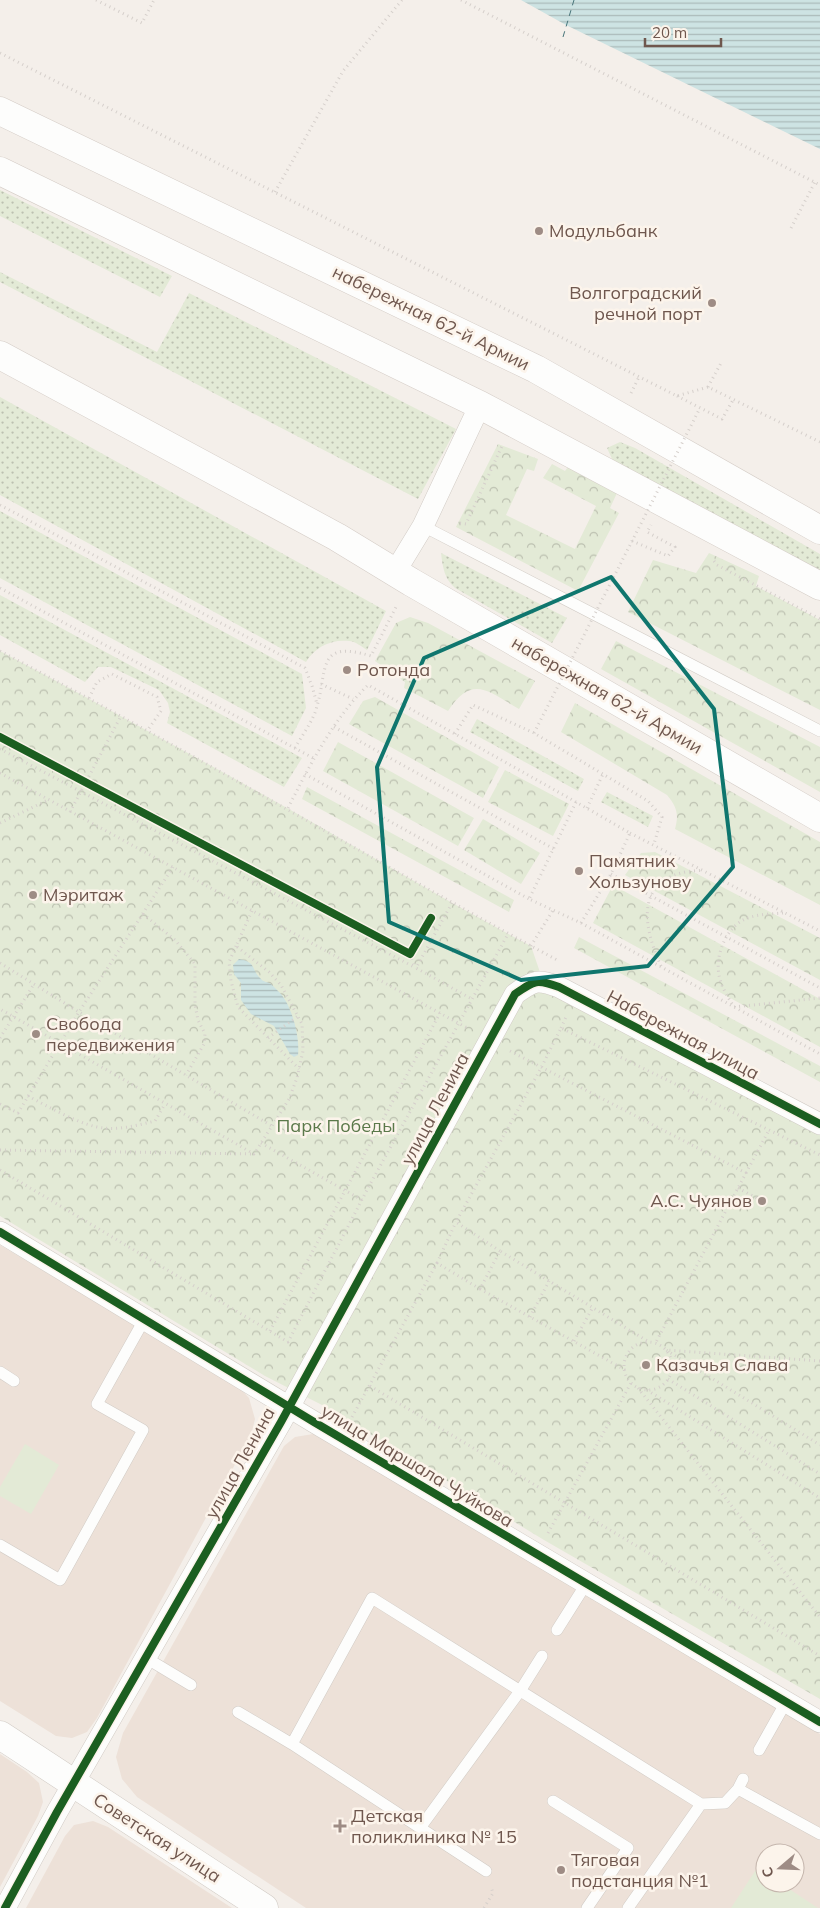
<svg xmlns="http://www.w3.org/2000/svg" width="820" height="1908" viewBox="0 0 820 1908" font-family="Mulish,sans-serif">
<defs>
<pattern id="grass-dots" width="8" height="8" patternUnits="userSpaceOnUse" patternTransform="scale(1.25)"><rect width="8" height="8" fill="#e3ead6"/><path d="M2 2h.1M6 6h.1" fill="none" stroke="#bcc0b0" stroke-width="1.8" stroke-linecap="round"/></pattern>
<pattern id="forest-crowns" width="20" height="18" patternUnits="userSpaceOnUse" patternTransform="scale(1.25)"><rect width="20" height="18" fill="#e3ead6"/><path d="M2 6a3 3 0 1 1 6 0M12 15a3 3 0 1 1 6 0" fill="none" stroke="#bcc0b0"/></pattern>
<pattern id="water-rules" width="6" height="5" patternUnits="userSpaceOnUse" patternTransform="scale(1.25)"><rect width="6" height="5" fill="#cde3e3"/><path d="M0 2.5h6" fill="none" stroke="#abbbba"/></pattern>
</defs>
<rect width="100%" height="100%" fill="#f4efea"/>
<path fill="#ede1d8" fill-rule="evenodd" d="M0,1245L239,1387L249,1398L255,1419L251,1435L97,1718L87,1732L72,1738L56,1736L0,1701Z
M313,1434L327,1439L820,1734V1908H306L137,1797L122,1779L116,1757L123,1733L284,1446L295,1437ZM765,1853H795V1883H765Z
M0,1754L27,1772L39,1783L43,1802L38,1816L0,1887Z
M93,1821L108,1827L232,1908H26L65,1836L74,1825Z"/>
<path fill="url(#grass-dots)" d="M0,190L172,276L160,297L0,216Z
M0,272L157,352L189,293L456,429L418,499L0,282Z
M0,397L386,611L367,650C362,647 355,641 349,641C331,639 315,647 306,662L0,495Z
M620,442L635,448L820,554V570L613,461L607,448Z
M0,511L302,674L306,708L292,736L0,578Z
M441,553L567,618L552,643L455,588C444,578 443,568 441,553Z
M0,595L302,758L284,787L167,723L170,712L168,703L159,690L111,667H98L85,682L0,635Z
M477,719L584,779L578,791L470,732Z
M607,792L653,816L648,827L601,802Z"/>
<path fill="url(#forest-crowns)" d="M498,444L538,459L534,471L527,469L506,515L575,549L596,506L543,478L552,464L565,471L568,467L617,493L610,508L619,513L578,591L456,527Z
M709,553L759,576L756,586L820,620V710L628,612L653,560L696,573Z
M410,617L428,623L535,681L519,709C488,691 472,674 448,711L404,688L405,682L375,661L396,623Z
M616,641L820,747V792L601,669Z
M0,651C96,702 192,755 287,808C368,854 448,902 531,946L543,981L820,1124V1699L544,1540L322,1405L265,1376L0,1216Z
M375,697L499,767L483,798L349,724L363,701Z
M575,703L820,842V905L675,829C679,814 677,807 667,795L561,732Z
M338,742L474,818L458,846L323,771Z
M505,770L569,804L553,836L488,802Z
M307,787L514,900L509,912L302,799Z
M483,819L540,853L521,884L464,850Z
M655,852L820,938V980L625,875L641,853Z
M613,885L820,999V1047L593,923Z
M579,937L820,1066V1082L574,948Z"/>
<path fill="#e3ead6" d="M25,1444L59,1465L31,1514L0,1496V1487Z
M757,1868L765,1873V1883H780L818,1908H731Z"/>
<path fill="url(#water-rules)" d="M521,0H820V149L566,25Z
M239,959C257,962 251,970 261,979C263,982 268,982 271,984C274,987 277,990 280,993C292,1006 300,1037 298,1055L294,1057L290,1054L274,1026L251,1014L241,1000V983L234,974L233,965Z"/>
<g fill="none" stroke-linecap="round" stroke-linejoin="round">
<path stroke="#477479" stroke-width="1" stroke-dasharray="6 5" stroke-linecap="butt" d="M563,37L574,0"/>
<g stroke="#d1cbc5" stroke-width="12">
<path id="service" d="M423,526L820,731
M0,1372L14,1381
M0,1545L60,1580L143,1430L97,1404L144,1320
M557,1630L586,1584
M146,1658L191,1685
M238,1712L292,1744
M759,1750L786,1702
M738,1789L820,1834
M553,1801L628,1848L587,1908
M701,1804L725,1803L738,1789L743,1779
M420,1828L520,1691L542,1656
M486,1871L292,1744L372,1598L701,1804L628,1908"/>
</g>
<g stroke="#d1cbc5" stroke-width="22">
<path id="minor" d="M395,572L423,526L480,405
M0,1232L314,1422L820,1722
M5,1908L57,1812L281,1422L515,994C535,980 537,979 559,987L820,1124"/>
</g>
<g stroke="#d1cbc5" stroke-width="29">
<path id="tertiary" d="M0,1735L264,1908"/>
</g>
<g stroke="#d4ccc6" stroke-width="29">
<path id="secondary" d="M0,111L536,369L820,530
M0,171L480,405L820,586
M0,355L337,537L411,582L820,818"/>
</g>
<path stroke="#d5cfcb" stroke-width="3" stroke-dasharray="1 4" stroke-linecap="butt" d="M96,0L142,23L154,0
M461,0L820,185
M0,53L677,396L708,387L820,442
M275,192L343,71L402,0
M791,228L815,182
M708,387L721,363
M631,393L639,377
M677,396L722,419L733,400
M0,505L305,668L312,686L317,704
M460,523L466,524L502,446
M632,541L668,556L675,547L647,532L651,525
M714,561L717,565L820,619
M0,588L313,758
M0,651C188,750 370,859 557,960
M321,684L353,699
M89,698L97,682L112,674L157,697L161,711L147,731
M334,727L554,849
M455,734L473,705L534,733L648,801L662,817L654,844
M295,748C302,735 314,720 317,706C328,670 316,639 371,656L397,605
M0,749L416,968
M0,773L469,1029
M305,774L529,899
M288,808C310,765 333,719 368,685L576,802
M587,808L603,774
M70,812L121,716
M0,823L48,800
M630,833L820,931
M611,874L820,988
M452,903L416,968L472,999
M252,911L236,946L269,972L281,985L302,1024L303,1051L297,1078L289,1099L272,1126
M783,913C771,914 757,914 745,919C726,928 715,955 719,975C721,987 728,997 734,1007L820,998
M143,914L175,940L195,964V1005L198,1020L205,1034L204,1044L186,1075
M581,923L611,874L630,833L576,802L529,899L581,923L820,1054
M236,946L229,962L231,981L238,1007L299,1069
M531,946L553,910
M410,954L415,968
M0,963L79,1012L272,1126L254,1154L0,1009
M661,966C646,933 633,886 681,873C688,871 696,871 704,870
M561,1028L566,1017
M0,1038L34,984
M268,1038L298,1016
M510,1051L746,1173L655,1344
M28,1096C47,1106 84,1127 104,1128C121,1130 138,1125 155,1121L165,1104
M0,1104L18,1113L79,1012L173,867
M261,1143L362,1200
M0,1150L254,1154
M0,1170L288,1342L368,1188L508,934
M746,1173L769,1130
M738,1188L762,1201
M500,1251L456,1222L541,1068L561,1028L820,1155
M437,1263L456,1222
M530,1317L549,1281
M270,1331L440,1013
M574,1341L593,1307
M624 1366a24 24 0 1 1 48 0a24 24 0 1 1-48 0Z
M820,1361L666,1350L820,1445
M625,1370L480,1289L500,1251L649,1342
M668,1379L820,1474
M370,1386L820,1656
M638,1388L820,1617
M647,1390L820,1498
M352,1417L437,1263L480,1289
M548,1533L631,1383
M484,1908L493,1893L491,1887"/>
<use href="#service" stroke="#fdfdfc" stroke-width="11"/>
<use href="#minor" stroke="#fdfdfc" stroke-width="21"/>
<use href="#tertiary" stroke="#fdfdfc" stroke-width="28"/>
<use href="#secondary" stroke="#fdfdfc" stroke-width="28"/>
<path stroke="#d5cfcb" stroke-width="3" stroke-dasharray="1 4" stroke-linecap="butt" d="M534,733L700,408"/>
<g stroke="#fcf4eb" stroke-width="11">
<path id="cycleway" d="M0,737L410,954L431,918
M0,1232L314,1422L820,1722
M5,1908L57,1812L281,1422L515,994C535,980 537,979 559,987L820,1124"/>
</g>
<use href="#cycleway" stroke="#1b5e20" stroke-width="8"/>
</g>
<path fill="none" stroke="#0f766e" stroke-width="4" stroke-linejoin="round" d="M611,577L714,709L733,867L648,966L521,980L389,922L377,767L424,658Z"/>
<g fill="#9e8c85" stroke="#fcf4eb" stroke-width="2">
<circle cx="539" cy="231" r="5"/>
<circle cx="712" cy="303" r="5"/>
<circle cx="347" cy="670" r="5"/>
<circle cx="579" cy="871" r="5"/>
<circle cx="33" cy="895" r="5"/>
<circle cx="36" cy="1034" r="5"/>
<circle cx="762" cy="1201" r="5"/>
<circle cx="646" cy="1365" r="5"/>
<path d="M337.5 1818.5h5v5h5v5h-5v5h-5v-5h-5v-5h5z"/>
<circle cx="561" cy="1870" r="5"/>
</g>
<g text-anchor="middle" stroke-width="5" stroke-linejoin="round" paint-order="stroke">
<g font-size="18" fill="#6f574e" stroke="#fcf4eb" text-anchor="start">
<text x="549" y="237">Модульбанк</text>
<text x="702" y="299" text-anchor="end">Волгоградский<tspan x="702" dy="21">речной порт</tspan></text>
<text x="357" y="676">Ротонда</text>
<text x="589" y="867">Памятник<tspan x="589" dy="21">Хользунову</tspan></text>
<text x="43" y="901">Мэритаж</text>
<text x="46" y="1030">Свобода<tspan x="46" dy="21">передвижения</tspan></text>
<text x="752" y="1207" text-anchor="end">А.С. Чуянов</text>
<text x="656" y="1371">Казачья Слава</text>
<text x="351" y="1822">Детская<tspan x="351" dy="21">поликлиника № 15</tspan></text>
<text x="571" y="1866">Тяговая<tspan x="571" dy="21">подстанция №1</tspan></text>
</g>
<g font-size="18" fill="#6f574e" stroke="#fcf4eb">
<text transform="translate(431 318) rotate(26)" y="6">набережная 62-й Армии</text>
<text transform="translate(607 695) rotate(30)" y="6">набережная 62-й Армии</text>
<text transform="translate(683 1035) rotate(28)" y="6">Набережная улица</text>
<text transform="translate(435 1109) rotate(-62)" y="6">улица Ленина</text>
<text transform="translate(240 1463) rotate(-61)" y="6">улица Ленина</text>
<text transform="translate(417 1466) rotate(31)" y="6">улица Маршала Чуйкова</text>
<text transform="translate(157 1838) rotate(33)" y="6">Советская улица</text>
</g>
<g font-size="18" fill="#5b794a" stroke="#fcf4eb">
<text x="336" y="1132">Парк Победы</text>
</g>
</g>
<g transform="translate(780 1868) rotate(251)"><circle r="24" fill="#fcf4eb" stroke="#c4b5ac"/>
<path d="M0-4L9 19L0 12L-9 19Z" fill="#9e8c85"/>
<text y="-8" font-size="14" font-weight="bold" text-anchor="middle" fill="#6f574e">С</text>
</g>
<path d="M645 38v8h76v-8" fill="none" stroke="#6f574e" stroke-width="2.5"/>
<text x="652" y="38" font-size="15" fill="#6f574e" stroke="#fcf4eb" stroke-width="4" paint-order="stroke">20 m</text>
</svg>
